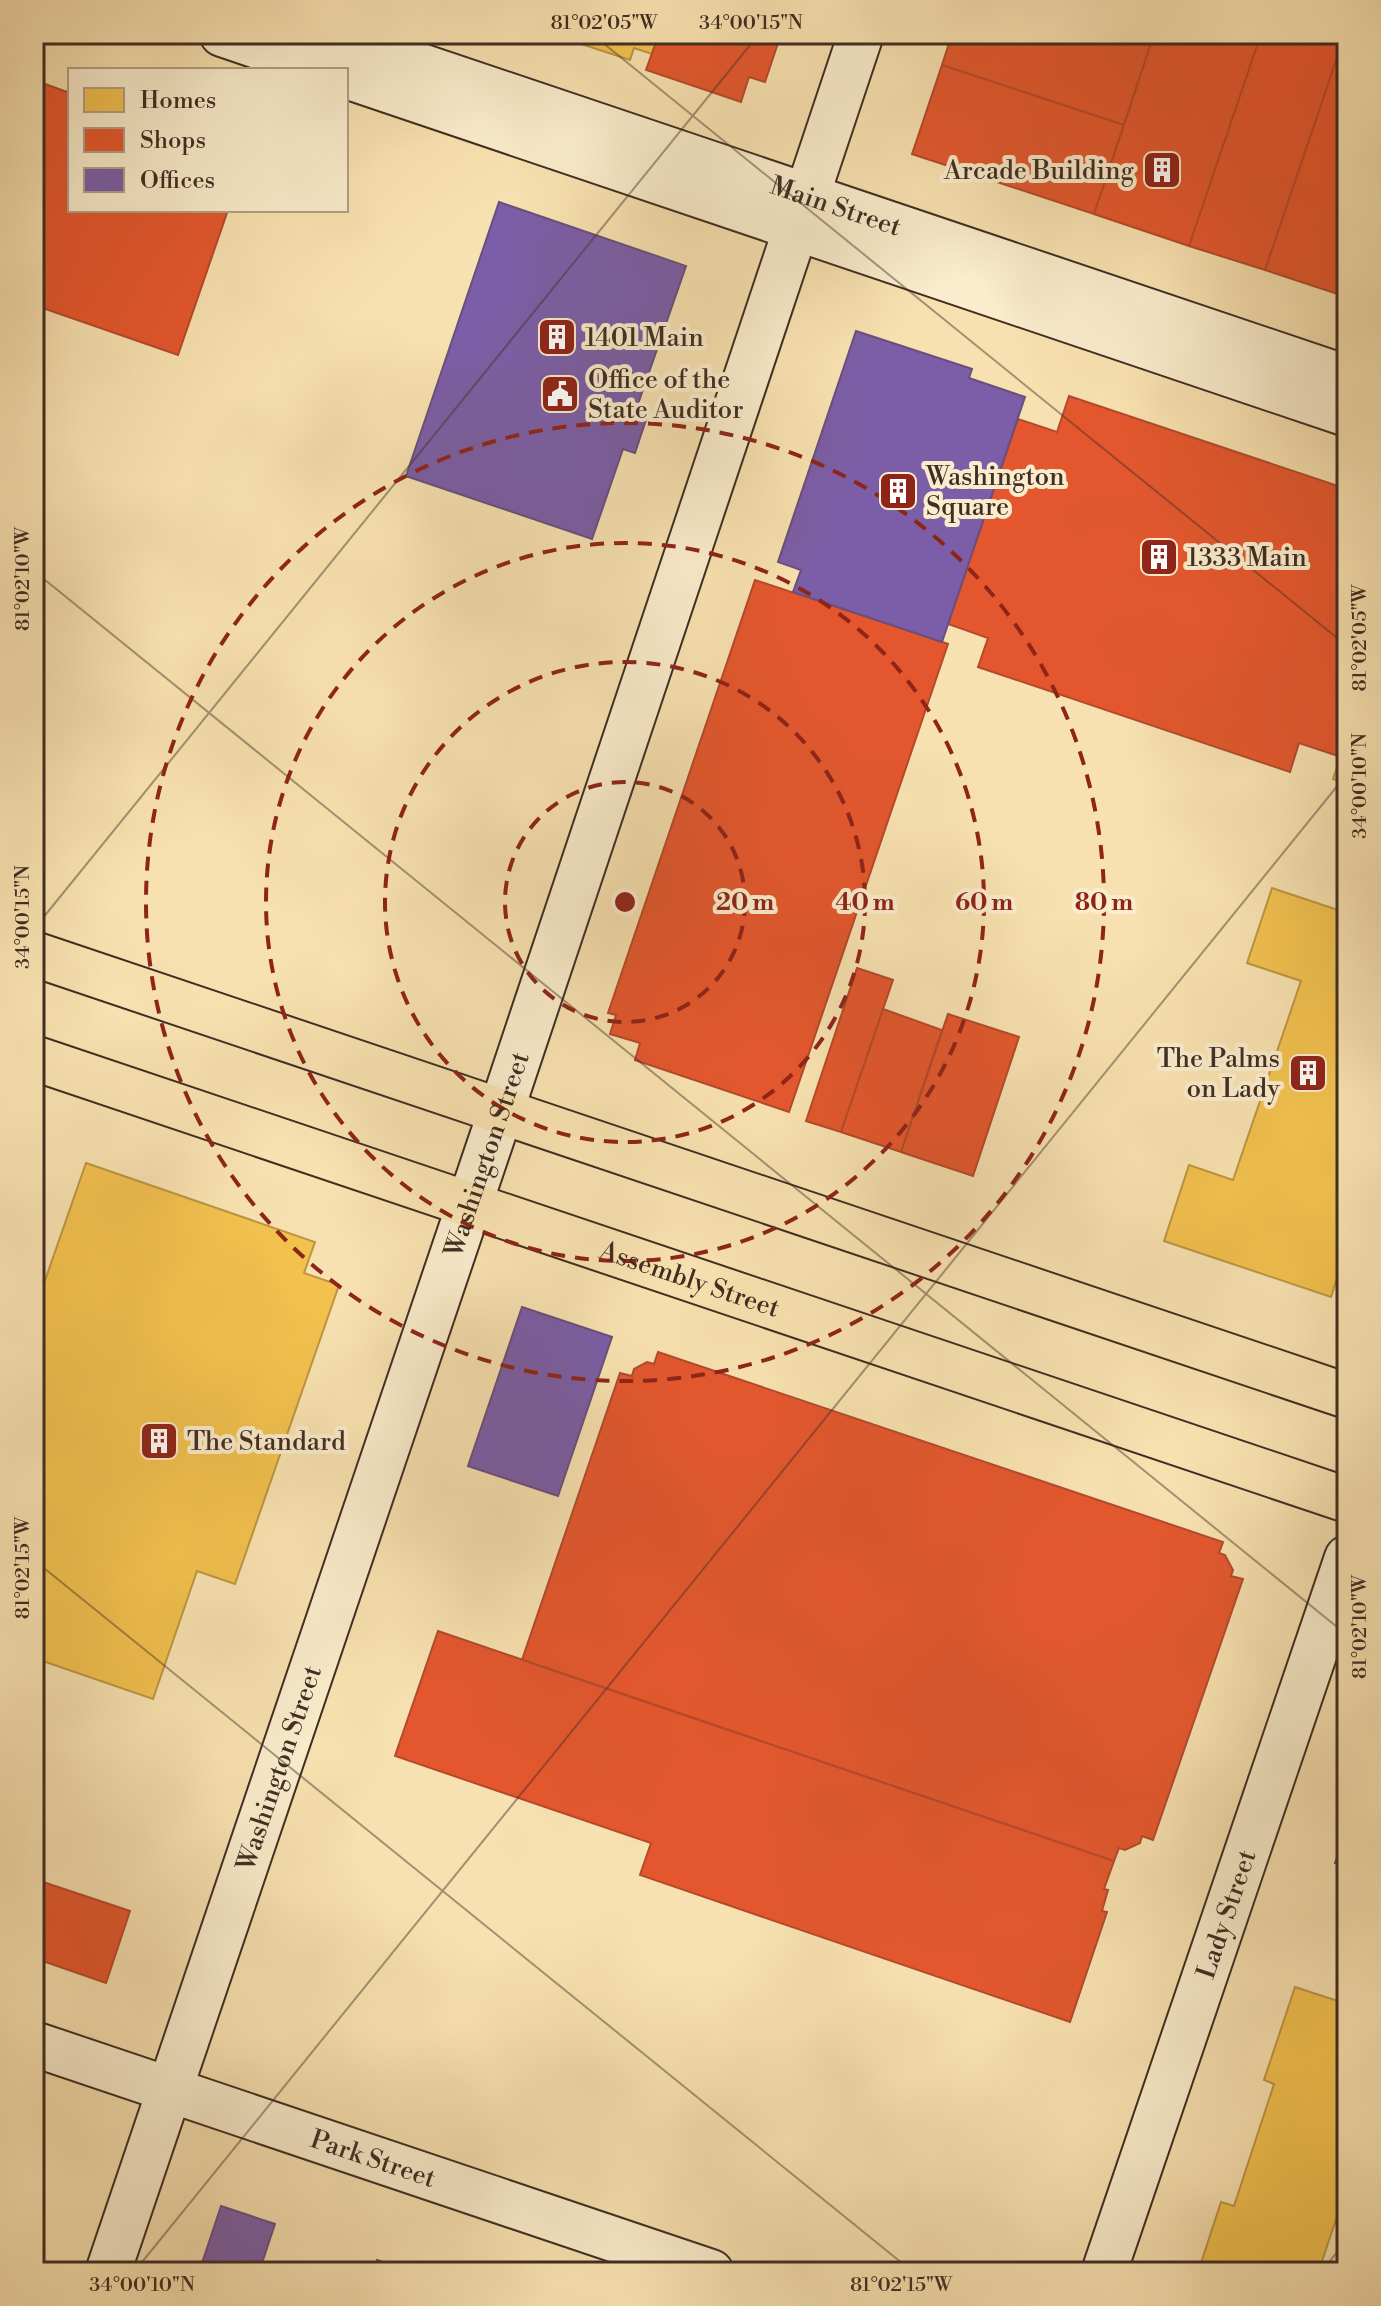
<svg xmlns="http://www.w3.org/2000/svg" width="1381" height="2306" viewBox="0 0 1381 2306" font-family="'Libre Bodoni',serif">
<rect width="100%" height="100%" fill="#f8e1b0"/>
<filter id="stains"><feTurbulence type="fractalNoise" baseFrequency=".0025" numOctaves="4"/><feColorMatrix values="0 0 0 0 .2 0 0 0 0 .09 0 0 0 0 .02 0 0 0 .5 -.17"/></filter>
<radialGradient id="worn" r=".72"><stop offset=".6" stop-color="#630" stop-opacity="0"/><stop offset="1" stop-color="#630" stop-opacity=".3"/></radialGradient>
<path fill="#f2c14e" stroke="#bd9541" stroke-width="2" d="M551,34H659L652,54L634,48L630,60Z
M1347,739V784L1333,779Z
M1272,888L1347,913V1248L1331,1297L1164,1241L1189,1165L1233,1180L1301,981L1247,963Z
M86,1163L315,1242L304,1273L339,1285L235,1584L197,1571L153,1699L34,1658V1312Z
M1295,1987L1347,2004V2187L1320,2267L1337,2272H1198L1221,2202L1234,2206L1274,2084L1264,2080Z"/>
<path fill="#e4572e" stroke="#b34a2b" stroke-width="2" d="M659,34H781L765,82L749,77L741,102L646,70Z
M952,34H1154L1124,125L942,65Z
M1154,34H1261L1189,246L1094,214Z
M1261,34H1345L1265,270L1189,246Z
M1345,34H1347V297L1265,270Z
M942,65L1124,125L1094,214L912,154Z
M34,80L70,93V210H228L178,355L34,305Z
M1069,396L1347,489V739L1341,757L1299,743L1290,772L978,667L988,638L948,624L1018,419L1057,432Z
M755,580L948,644L789,1112L635,1060L640,1043L610,1034L616,1015L608,1013Z
M857,968L893,980L841,1132L806,1121Z
M883,1009L942,1030L901,1152L841,1132Z
M948,1014L1019,1037L973,1176L901,1152Z
M658,1352L1223,1542L1219,1553L1225,1555L1233,1570L1231,1576L1243,1579L1153,1840L1142,1836L1140,1843L1125,1850L1119,1848L1114,1861L522,1660L620,1373L632,1376L634,1369L647,1362L654,1364Z
M438,1631L1114,1861L1104,1889L1108,1890L1102,1911L1107,1912L1070,2022L640,1875L651,1843L395,1756Z
M34,1879L130,1911L106,1983L34,1958Z"/>
<path fill="#7b5ea7" stroke="#694f7f" stroke-width="2" d="M499,202L686,266L637,407L649,411L635,453L623,449L592,539L406,476Z
M856,331L972,369L969,378L1025,397L942,642L793,592L801,570L778,562Z
M522,1307L612,1337L558,1496L468,1466Z
M1347,1828V1867L1335,1863Z
M221,2206L275,2224L259,2272H199Z
M377,2260L413,2272H373Z"/>
<g fill="none" stroke-linecap="round" stroke-linejoin="round">
<g stroke="#402d23" stroke-width="48">
<g id="secondary">
<path d="M222,34L328,70"/>
<path id="s1" d="M326,34L1347,378"/>
<path d="M346,76L1347,414"/>
<path id="s2" d="M34,2044L711,2272"/>
<path id="s3" d="M108,2272L501,1111L861,34"/>
<path id="s4" d="M1104,2272L1347,1558"/>
</g>
</g>
<g stroke="#402d23" stroke-width="48">
<g id="primary">
<path d="M34,954L1347,1396"/>
<path id="s5" d="M34,1058L1347,1500"/>
</g>
</g>
<use href="#secondary" stroke="#faeccc" stroke-width="44"/>
<use href="#primary" stroke="#f8e1b0" stroke-width="44"/>
</g>
<path fill="none" stroke="#402d23" stroke-width="2" stroke-opacity="0.45" d="M592,34L1347,646M34,571L1347,1635M34,929L759,34M34,1560L913,2272M134,2272L1347,774M1321,2272L1347,2240"/>
<g fill="none" stroke="#8f2418" stroke-width="4" stroke-dasharray="14 10">
<circle cx="625" cy="902" r="120"/>
<circle cx="625" cy="902" r="240"/>
<circle cx="625" cy="902" r="359"/>
<circle cx="625" cy="902" r="479"/>
</g>
<defs>
<g id="building-square" transform="scale(2)"><rect x="-9" y="-9" width="18" height="18" rx="4" fill="#8f2418" stroke="#faeccc"/><path d="M-4-6H4V6H1V3H-1V6H-4ZM-2.5-4.3h1.7v1.8h-1.7ZM.8-4.3h1.7v1.8H.8ZM-2.5-1h1.7V.8h-1.7ZM.8-1h1.7V.8H.8Z" fill="#fff"/></g>
<g id="civic-square" transform="scale(2)"><rect x="-9" y="-9" width="18" height="18" rx="4" fill="#8f2418" stroke="#faeccc"/><path d="M-.6-6.5H3V-4.5H.6V-3L4-1V1h2V6H-6V1h2V-1L-.6-3ZM-1.2 2.5V6h2.4V2.5Z" fill="#fff"/></g>
</defs>
<g fill-rule="evenodd">
<use href="#building-square" x="1162" y="170"/>
<use href="#building-square" x="557" y="337"/>
<use href="#civic-square" x="560" y="394"/>
<use href="#building-square" x="898" y="491"/>
<use href="#building-square" x="1159" y="557"/>
<use href="#building-square" x="1308" y="1073"/>
<use href="#building-square" x="159" y="1441"/>
</g>
<g text-anchor="middle" stroke-width="8" stroke-linejoin="round" paint-order="stroke">
<g font-size="26" fill="#402d23" stroke="#faeccc" text-anchor="start">
<text x="1134" y="179" text-anchor="end">Arcade Building</text>
<text x="585" y="346">1401 Main</text>
<text x="588" y="388">Office of the<tspan x="588" dy="30">State Auditor</tspan></text>
<text x="926" y="485">Washington<tspan x="926" dy="30">Square</tspan></text>
<text x="1187" y="566">1333 Main</text>
<text x="1280" y="1067" text-anchor="end">The Palms<tspan x="1280" dy="30">on Lady</tspan></text>
<text x="187" y="1450">The Standard</text>
</g>
<g font-size="26" fill="#402d23" stroke="#faeccc">
<text dy="9" stroke="none"><textPath href="#s1" startOffset="538">Main Street</textPath></text>
<text dy="9" stroke="none"><textPath href="#s3" startOffset="1180">Washington Street</textPath></text>
<text dy="9" stroke="none"><textPath href="#s5" startOffset="692">Assembly Street</textPath></text>
<text dy="9" stroke="none"><textPath href="#s3" startOffset="532">Washington Street</textPath></text>
<text dy="9" stroke="none"><textPath href="#s4" startOffset="378">Lady Street</textPath></text>
<text dy="9" stroke="none"><textPath href="#s2" startOffset="358">Park Street</textPath></text>
</g>
</g>
<circle cx="625" cy="902" r="12" fill="#8f2418" stroke="#faeccc" stroke-width="4"/>
<g font-size="24" text-anchor="middle" font-weight="bold" fill="#8f2418" stroke="#faeccc" stroke-width="8" stroke-linejoin="round" paint-order="stroke">
<text x="745" y="910">20 m</text>
<text x="865" y="910">40 m</text>
<text x="984" y="910">60 m</text>
<text x="1104" y="910">80 m</text>
</g>
<rect width="1381" height="2306" fill="none" stroke="#f8e1b0" stroke-width="88"/>
<rect x="68" y="68" width="280" height="144" fill="#faeccc" stroke="#b0a088" stroke-width="2"/>
<rect x="84" y="88" width="40" height="24" fill="#f2c14e" stroke="#b0a088" stroke-width="2"/>
<text x="140" y="108" font-size="24" fill="#402d23">Homes</text>
<rect x="84" y="128" width="40" height="24" fill="#e4572e" stroke="#b0a088" stroke-width="2"/>
<text x="140" y="148" font-size="24" fill="#402d23">Shops</text>
<rect x="84" y="168" width="40" height="24" fill="#7b5ea7" stroke="#b0a088" stroke-width="2"/>
<text x="140" y="188" font-size="24" fill="#402d23">Offices</text>
<rect x="44" y="44" width="1293" height="2218" fill="none" stroke="#402d23" stroke-width="3"/>
<g font-size="20" text-anchor="middle" fill="#402d23">
<text x="604" y="29">81°02'05"W</text>
<text x="751" y="29">34°00'15"N</text>
<text transform="translate(22 579) rotate(-90)" y="7">81°02'10"W</text>
<text transform="translate(1359 638) rotate(-90)" y="7">81°02'05"W</text>
<text transform="translate(1359 786) rotate(-90)" y="7">34°00'10"N</text>
<text transform="translate(22 917) rotate(-90)" y="7">34°00'15"N</text>
<text transform="translate(22 1568) rotate(-90)" y="7">81°02'15"W</text>
<text transform="translate(1359 1627) rotate(-90)" y="7">81°02'10"W</text>
<text x="142" y="2291">34°00'10"N</text>
<text x="901" y="2291">81°02'15"W</text>
</g>
<rect width="100%" height="100%" filter="url(#stains)"/>
<rect width="100%" height="100%" fill="url(#worn)"/>
</svg>
